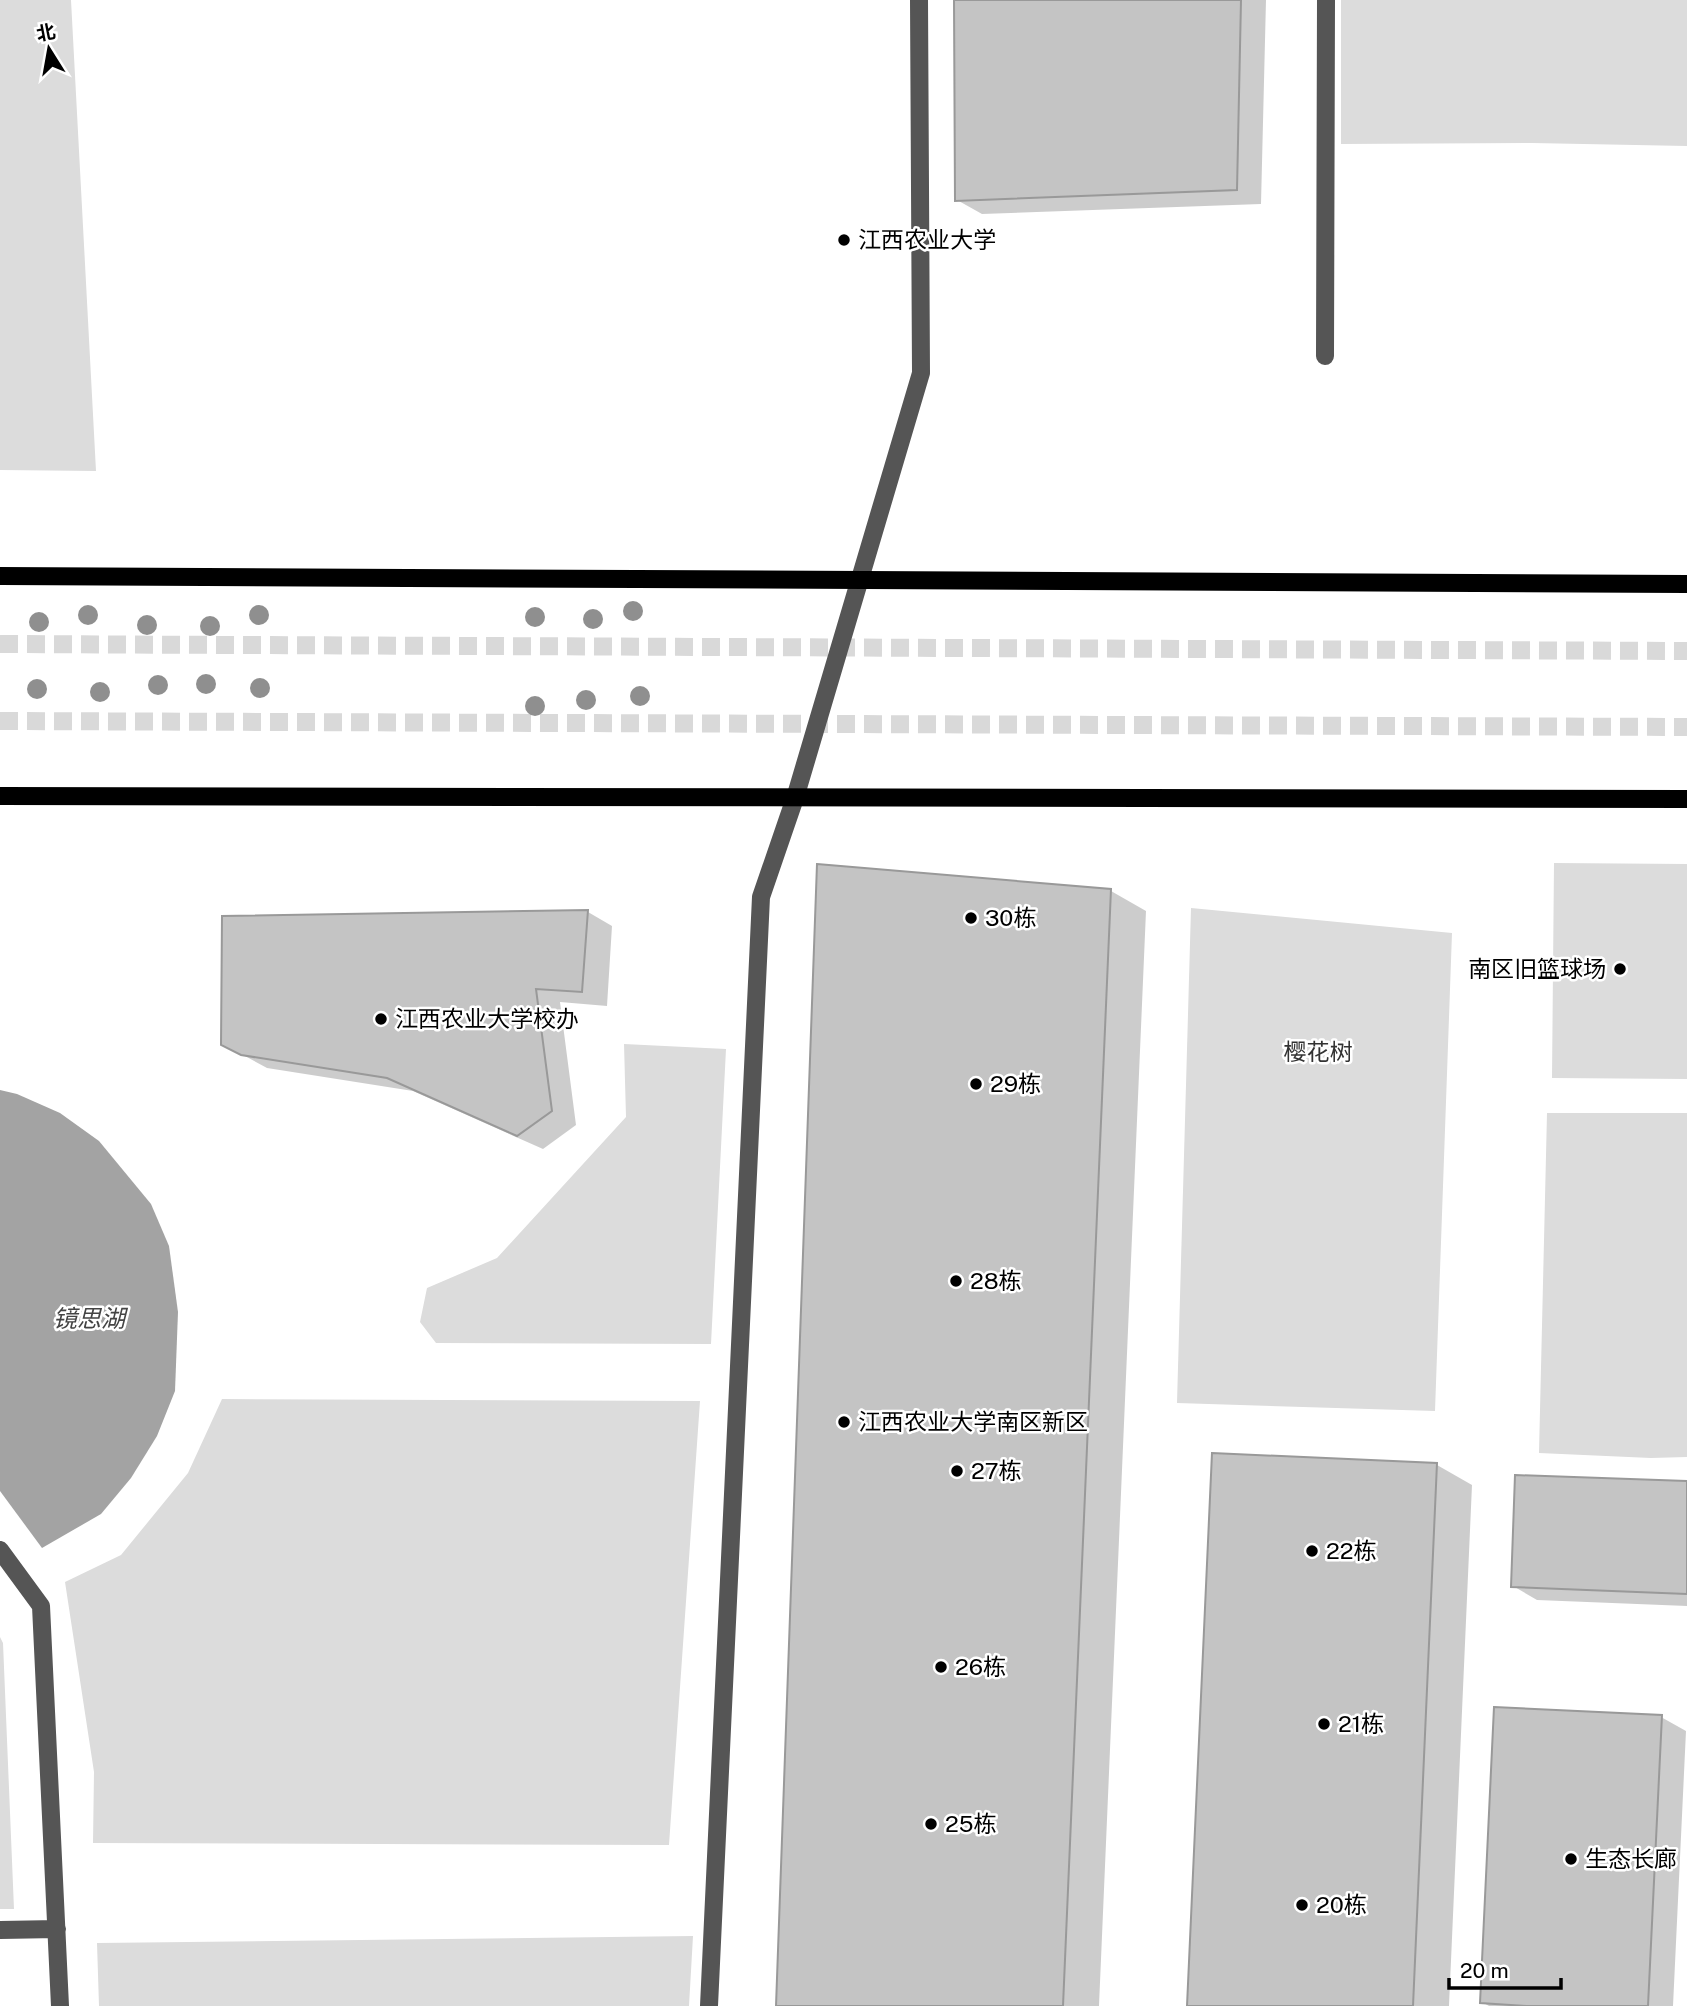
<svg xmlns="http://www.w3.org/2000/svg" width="1687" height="2006" viewBox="0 0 1687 2006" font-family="'Public Sans','Noto Sans SC',sans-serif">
<rect width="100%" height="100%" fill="#fff"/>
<path fill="#dcdcdc" d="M0,0H71L96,471L0,470Z
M1341,0H1687V146L1532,143L1341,144Z
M1554,863L1687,864V1079L1552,1078Z
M1191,908L1452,933L1435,1411L1177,1403Z
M624,1044L726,1049L711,1344L436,1343L420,1322L427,1288L497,1258L626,1117Z
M1547,1113H1687V1457L1651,1458L1539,1453Z
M222,1399L700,1401L669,1845L93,1843L94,1772L65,1582L121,1555L188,1473Z
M0,1637L3,1643L14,1909H0Z
M693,1936L689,2006H99L97,1943Z"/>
<path fill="#a3a3a3" d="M0,1090L17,1094L60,1113L99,1141L151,1204L169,1246L178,1312L175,1391L157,1436L131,1478L101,1514L42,1548L0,1491Z"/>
<path fill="#0003" d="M956,0H1266L1261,204L982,214L957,200Z
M1111,891L1146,911L1099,2006H778Z
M588,912L612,926L607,1006L560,1002L576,1125L543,1149L413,1091L267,1068L223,1044Z
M1437,1465L1472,1485L1449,2006H1189Z
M1687,1483V1606L1537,1600L1513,1586Z
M1661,1717L1686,1731L1673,2006H1489L1482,2002Z"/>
<path fill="#c4c4c4" stroke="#999" stroke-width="2" d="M954,0H1241L1237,190L955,201Z
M817,864L1111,889L1063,2006H776Z
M588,910L582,992L536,989L552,1111L517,1136L387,1078L241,1055L221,1045L222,916Z
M1212,1453L1437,1463L1413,2006H1187Z
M1515,1475L1687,1481V1594L1511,1587Z
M1494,1707L1662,1715L1648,2006H1526L1480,2003Z"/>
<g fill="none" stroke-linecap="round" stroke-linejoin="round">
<path stroke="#d9d9d9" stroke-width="18" stroke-dasharray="18 9" stroke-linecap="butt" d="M0,644L1687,651
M0,721L1687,727"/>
<path stroke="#555" stroke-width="18" d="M1325,356L1326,0
M0,1550L41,1606L60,2006
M0,1930L57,1929
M709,2006L761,897L795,798L921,373L919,0"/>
<path stroke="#000" stroke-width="18" d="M0,576L1687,584
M0,796L1687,799"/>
</g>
<g fill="#8f8f8f">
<circle cx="633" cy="611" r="10"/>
<circle cx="88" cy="615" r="10"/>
<circle cx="259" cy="615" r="10"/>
<circle cx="535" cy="617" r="10"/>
<circle cx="593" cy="619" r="10"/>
<circle cx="39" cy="622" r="10"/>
<circle cx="147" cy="625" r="10"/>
<circle cx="210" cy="626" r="10"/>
<circle cx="206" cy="684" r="10"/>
<circle cx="158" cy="685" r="10"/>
<circle cx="260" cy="688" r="10"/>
<circle cx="37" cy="689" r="10"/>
<circle cx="100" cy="692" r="10"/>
<circle cx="640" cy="696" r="10"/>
<circle cx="586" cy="700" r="10"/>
<circle cx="535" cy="706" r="10"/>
</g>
<g fill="#000" stroke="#fff" stroke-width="2.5">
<circle cx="844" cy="240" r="7"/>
<circle cx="971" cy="918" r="7"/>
<circle cx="1620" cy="969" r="7"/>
<circle cx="381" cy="1019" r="7"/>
<circle cx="976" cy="1084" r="7"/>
<circle cx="956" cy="1281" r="7"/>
<circle cx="844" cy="1422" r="7"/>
<circle cx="957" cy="1471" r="7"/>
<circle cx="1312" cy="1551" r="7"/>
<circle cx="941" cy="1667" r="7"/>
<circle cx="1324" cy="1724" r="7"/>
<circle cx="931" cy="1824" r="7"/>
<circle cx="1571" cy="1859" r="7"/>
<circle cx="1302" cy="1905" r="7"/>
</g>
<g text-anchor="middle" stroke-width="5" stroke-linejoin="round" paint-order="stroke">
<g font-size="23" fill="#000" stroke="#fff" text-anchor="start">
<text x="858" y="248">江西农业大学</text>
<text x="985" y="926">30栋</text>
<text x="1606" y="977" text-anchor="end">南区旧篮球场</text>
<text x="395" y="1027">江西农业大学校办</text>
<text x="990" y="1092">29栋</text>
<text x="970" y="1289">28栋</text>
<text x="858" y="1430">江西农业大学南区新区</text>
<text x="971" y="1479">27栋</text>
<text x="1326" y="1559">22栋</text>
<text x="955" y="1675">26栋</text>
<text x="1338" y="1732">21栋</text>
<text x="945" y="1832">25栋</text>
<text x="1585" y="1867">生态长廊</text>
<text x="1316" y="1913">20栋</text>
</g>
<g font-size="23" fill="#333" stroke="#fff">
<text x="1318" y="1060">樱花树</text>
</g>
<g font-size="24" font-style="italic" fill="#444" stroke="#fff">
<text x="89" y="1327">镜思湖</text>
</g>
</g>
<g transform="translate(49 49) rotate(349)" stroke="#ffffff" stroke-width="5" paint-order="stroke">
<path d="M0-5L12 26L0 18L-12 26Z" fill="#000000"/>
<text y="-10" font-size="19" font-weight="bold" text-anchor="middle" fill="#000000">北</text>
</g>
<path d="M1449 1978v10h112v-10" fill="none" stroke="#000000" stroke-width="3.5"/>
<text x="1460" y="1978" font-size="21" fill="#000000" stroke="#ffffff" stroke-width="5" paint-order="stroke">20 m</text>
</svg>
